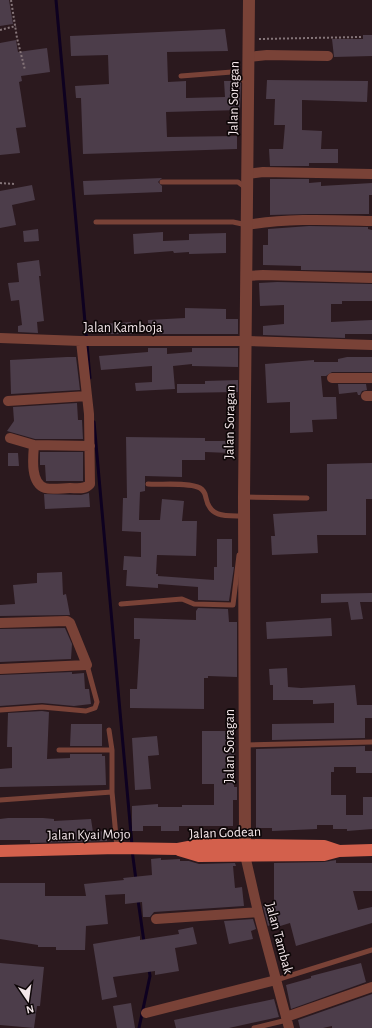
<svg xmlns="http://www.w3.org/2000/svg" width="372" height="1028" viewBox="0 0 372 1028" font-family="'Alegreya Sans',sans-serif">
<rect width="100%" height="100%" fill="#2b191e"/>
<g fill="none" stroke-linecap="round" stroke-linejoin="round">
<path stroke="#0e0120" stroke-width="3" d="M56,0L90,378
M94,422L132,845
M132,850L136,880
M138,900L144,942
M139,1028L150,976L149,969"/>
</g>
<path fill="#4c3d4a" d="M0,0H9L13,24L0,26Z
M225,29L228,51L167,52L168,82L186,81V98L225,97L224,81H238L241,83L240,110L166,112L167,137L237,136V149L83,154L81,98H76L75,86L109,84L108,55L71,56L70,36Z
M363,35H372V56L334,57L332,39H363Z
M16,40L18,52L47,48L50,72L21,76L22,81L19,82L26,127L16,128L20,153L0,155V43Z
M267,80L368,81L367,102L302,100V130L322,131L321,149H338V163H309V166H270L269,149H283L285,125H274L275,99H266Z
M162,178L158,182L162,186V192L84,195L83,181Z
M270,179H309V183L321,182V186L372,183V195H369V214H309L270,215Z
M32,185L35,200L12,205L16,225L0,228V191Z
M309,226L368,227V229L372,230V271L301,270V266L263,265V245H268V229Z
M38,229L39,241L24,242L23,231Z
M163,232V241L189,240V234L226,233V253L189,254V252L174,253L173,251L134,254L133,234Z
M39,260L41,276H39L44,321L37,322L38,333L18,332V326L22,325L19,300L11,301L8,283L19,282L17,263Z
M277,282L372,284V301H342V304H331V322L372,320V334H345V338L263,335V326L284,324V305L260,306L259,283Z
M185,308L226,309V319H238V334H148V320L185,318Z
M131,322L132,334H104L103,324Z
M148,348H167V354L192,352V348H238V367L192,366V364L173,366L175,389L136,391L135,383L152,382V366L101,370L99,356L148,352Z
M67,357H76L80,390L11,394L10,360Z
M347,357H372V372H332L326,376H321L323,397H336L337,419L312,420L313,432L290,433V402L267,403L265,364L314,360V362H338V359Z
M238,380V392L177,393V384H205V381Z
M338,384H366L367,390L362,391L360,395H358L357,392L339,394Z
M77,403L78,420H82L83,439H35L7,431L14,421L13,407Z
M126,437L205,438V441H231L230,453L205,452V460H182V477L145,476V491L140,492L139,520H160L162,499L184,501L182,521H197L196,556L157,555L156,574H158V576L214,580V567H217V539H232V567H234L229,601L198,600V587L158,584V588L126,586L127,570H123L124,556L141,557V532L122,531L123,498H127Z
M40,452H83V481H46L45,465H40Z
M8,453H18L19,466H8Z
M372,463V499H366V535H317L318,553L272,555L271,536H275L273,514L327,511V464Z
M89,493L90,507L45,509L44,494L81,495Z
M62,572L63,595L66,594L70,615L0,616V605L15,604L13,585L37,583V573Z
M372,593V602H360L363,619L351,620L348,602L321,603V594Z
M198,608L228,609L229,622H237V677L208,676V678H204V709L130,708V689H137L140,639H134V618L196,620V611Z
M331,618L332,636L267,639L266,622Z
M65,628L72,644L71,659L0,662V629Z
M287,668L288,687L301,688L355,685L357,705H372V718H365V738L272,740V724L334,723V703L313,704V700H273V685H270L269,669Z
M72,672V674L84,673L85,689H89L91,704L74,706L42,703L0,706V675Z
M42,711L49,712L47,759L70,758V754H102V756H105L106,785L0,787V769L12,768V747H7L8,713Z
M71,724H102V746H70Z
M202,731H235L234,787H237V800H233V826H179V831H161V826H143V831H132V806L158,804V807H182V805H214V784H202Z
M157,736L159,755L148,756L151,789L135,790L132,738Z
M365,746V751H372V773H356V767H334V772H331V795H346V815H363V797H372V829L347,831V829H333V825H317V829L272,831V828H256V749Z
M8,818H43L54,819V821L91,819L93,832L107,831V841L30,843V840H0V819Z
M161,858V860L180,859V861H189L199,864L235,863L236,866H233L235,888L242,887L244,906L154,912L150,917H143L142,902L125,904V894L105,895L108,924L86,926L85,950H56V947H38V945L0,939V883H45V896H86L84,884L124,880L123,878L152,875L151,859Z
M336,860V863H372V891H353L358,910L372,907V923L296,946L290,923L277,927L276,923L268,926L263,906L274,903V863L324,862Z
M253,919L256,929L251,931L253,939L229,944L224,921Z
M193,927L197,944L175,948L179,971L155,975V971L113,977L117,997L102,1000L93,944L140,936V940L179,934L178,930Z
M0,963L44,967L40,1006H37L34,1028L0,1025Z
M361,963L366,982L291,1009L286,985L311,978V976Z
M372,994V1028H332V1026L323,1028H300L298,1020Z
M274,999L279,1017L229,1028H176L174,1020Z
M131,1003L135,1028H117L113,1006Z"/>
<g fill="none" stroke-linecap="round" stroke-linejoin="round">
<path stroke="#857579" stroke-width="2" stroke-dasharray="2 2" stroke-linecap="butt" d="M11,0L17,38L25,70
M0,30L16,26
M259,39L361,37
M0,183L15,184"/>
<path stroke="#794237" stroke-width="5" d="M181,76L232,72L247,83
M162,182H238L246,188
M96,222H233L247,225
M148,484C160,485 190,482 200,488C205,491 205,494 206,498C210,518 226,516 243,516
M245,497L307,498
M121,604L182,599L194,604L233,605L239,555
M0,710L42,707L86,711L95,708L97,702L87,665
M109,730L112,750V792
M245,745L372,742
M59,750H112
M0,800L112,792L117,848
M276,980L372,950
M254,1028L287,1020"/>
<path stroke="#794237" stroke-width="10" d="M248,57L267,55L328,56
M247,174L263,172L372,174
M247,225C288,218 330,220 372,221
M246,276L263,275L372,278
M0,338L81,341H245L372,345
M332,378H372
M366,396H372
M8,401L87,396
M10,438L34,445L90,446
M34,445C33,457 30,483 45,488C52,490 63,488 70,488C77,488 85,490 90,484L89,414L81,341
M0,623L67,621L70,623L87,665L0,669
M245,855L258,912L289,1028
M156,919L258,912
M146,1013L276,980
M286,1017L372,987"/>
<path stroke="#794237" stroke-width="12" d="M245,845L244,497L249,0"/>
<path stroke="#d3604c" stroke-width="12" d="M179,850L199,856L324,855L339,851L372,850
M0,851L117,848L178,849L199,845H245L324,846L339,851"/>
</g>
<g text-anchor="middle" stroke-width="3.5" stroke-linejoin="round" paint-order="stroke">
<g font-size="14" fill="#f4e7ea" stroke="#0e0708">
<text transform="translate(233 98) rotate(-89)" y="5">Jalan Soragan</text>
<text x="123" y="332">Jalan Kamboja</text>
<text transform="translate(229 422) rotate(-89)" y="5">Jalan Soragan</text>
<text transform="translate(229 746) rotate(-90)" y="5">Jalan Soragan</text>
<text transform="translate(225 832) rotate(-2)" y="5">Jalan Godean</text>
<text transform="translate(89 834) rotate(-1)" y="5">Jalan Kyai Mojo</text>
<text transform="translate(280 938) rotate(75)" y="5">Jalan Tambak</text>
</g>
</g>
<g transform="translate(28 1000) rotate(167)" stroke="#0e0708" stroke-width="3" paint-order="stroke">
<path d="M0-3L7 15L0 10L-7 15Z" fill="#f4e7ea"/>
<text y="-6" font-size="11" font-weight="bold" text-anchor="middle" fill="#f4e7ea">N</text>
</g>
</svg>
